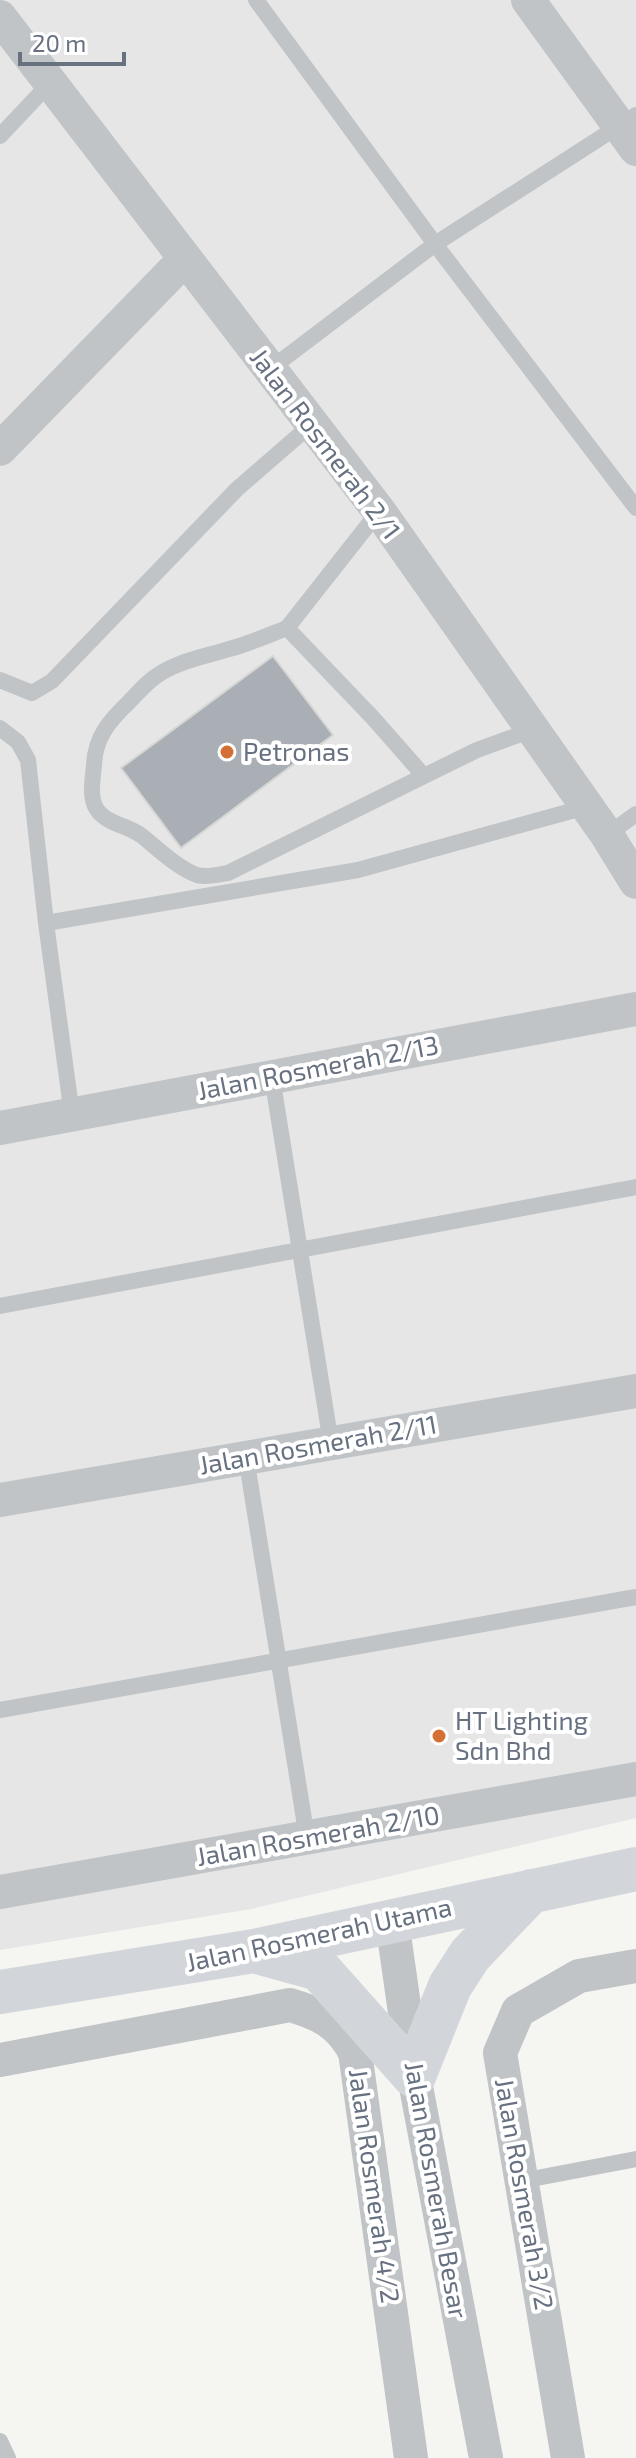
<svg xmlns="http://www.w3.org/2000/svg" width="636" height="2458" viewBox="0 0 636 2458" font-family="'Exo 2',sans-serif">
<rect width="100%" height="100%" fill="#f5f5f2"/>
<path fill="#e5e6e5" d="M0,0H636V1818L251,1909L0,1950Z"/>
<path fill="#aaafb5" stroke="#d6d7d5" stroke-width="2" d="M273,656L333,735L181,848L121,768Z"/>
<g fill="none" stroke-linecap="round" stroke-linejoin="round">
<path stroke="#c1c4c7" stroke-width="16" d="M256,0L435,244L636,508
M0,136L50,83
M269,370L435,244L636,115
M379,511L287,628L373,718L424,776L477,750L532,730
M287,628C268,635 249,644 229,649C204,657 177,661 155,677C145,684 137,694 128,703C109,721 95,738 94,765C93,778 89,796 96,808C105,824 128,825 142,836C157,848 179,869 197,875C207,878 219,874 228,873L424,776
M0,680L32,693L52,681L237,489L313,423
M0,728L18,742L28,760L46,923L72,1115
M607,835L636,814
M46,923L358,870L586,807
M272,1077L331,1443
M0,1306L636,1187
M246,1457L307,1838
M0,1710L636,1597
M521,2181L636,2159
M0,2441L8,2458"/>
<path stroke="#c1c4c7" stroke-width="34" d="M528,0L636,149
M0,17L379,511L607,835L636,882
M0,449L184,260
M0,1128L636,1009
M0,1500L636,1391
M0,1892L636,1779
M392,1921L414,2076L486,2458
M0,2060L290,2005C321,2014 339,2023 355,2052L411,2458
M568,2458L500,2053L518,2011L579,1976L636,1966"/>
<path stroke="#d2d5da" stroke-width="44" d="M261,1953L319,1969L414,2076L450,1986L470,1955L531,1891
M0,1992L254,1951L636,1869"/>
</g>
<g fill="#d47034" stroke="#fff" stroke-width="3">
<circle cx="227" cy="752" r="8"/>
<circle cx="439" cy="1736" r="8"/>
</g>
<g text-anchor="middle" stroke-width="8" stroke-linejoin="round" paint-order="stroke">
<g font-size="26" fill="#677180" stroke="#fff">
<text transform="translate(325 444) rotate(53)" y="9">Jalan Rosmerah 2/1</text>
<text transform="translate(318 1068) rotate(-11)" y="9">Jalan Rosmerah 2/13</text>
<text transform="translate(318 1445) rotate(-10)" y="9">Jalan Rosmerah 2/11</text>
<text transform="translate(318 1836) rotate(-10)" y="9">Jalan Rosmerah 2/10</text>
<text transform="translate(319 1935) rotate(-12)" y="9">Jalan Rosmerah Utama</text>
<text transform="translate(374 2186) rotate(82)" y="9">Jalan Rosmerah 4/2</text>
<text transform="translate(436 2190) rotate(80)" y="9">Jalan Rosmerah Besar</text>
<text transform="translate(524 2194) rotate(80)" y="9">Jalan Rosmerah 3/2</text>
</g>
<g font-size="26" fill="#677180" stroke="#fff" text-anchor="start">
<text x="243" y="761">Petronas</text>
<text x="455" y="1730">HT Lighting<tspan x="455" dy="30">Sdn Bhd</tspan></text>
</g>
</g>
<path d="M20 52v12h104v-12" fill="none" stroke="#677180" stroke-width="4"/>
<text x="32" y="52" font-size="24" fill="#677180" stroke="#ffffff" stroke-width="6" paint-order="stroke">20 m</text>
</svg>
